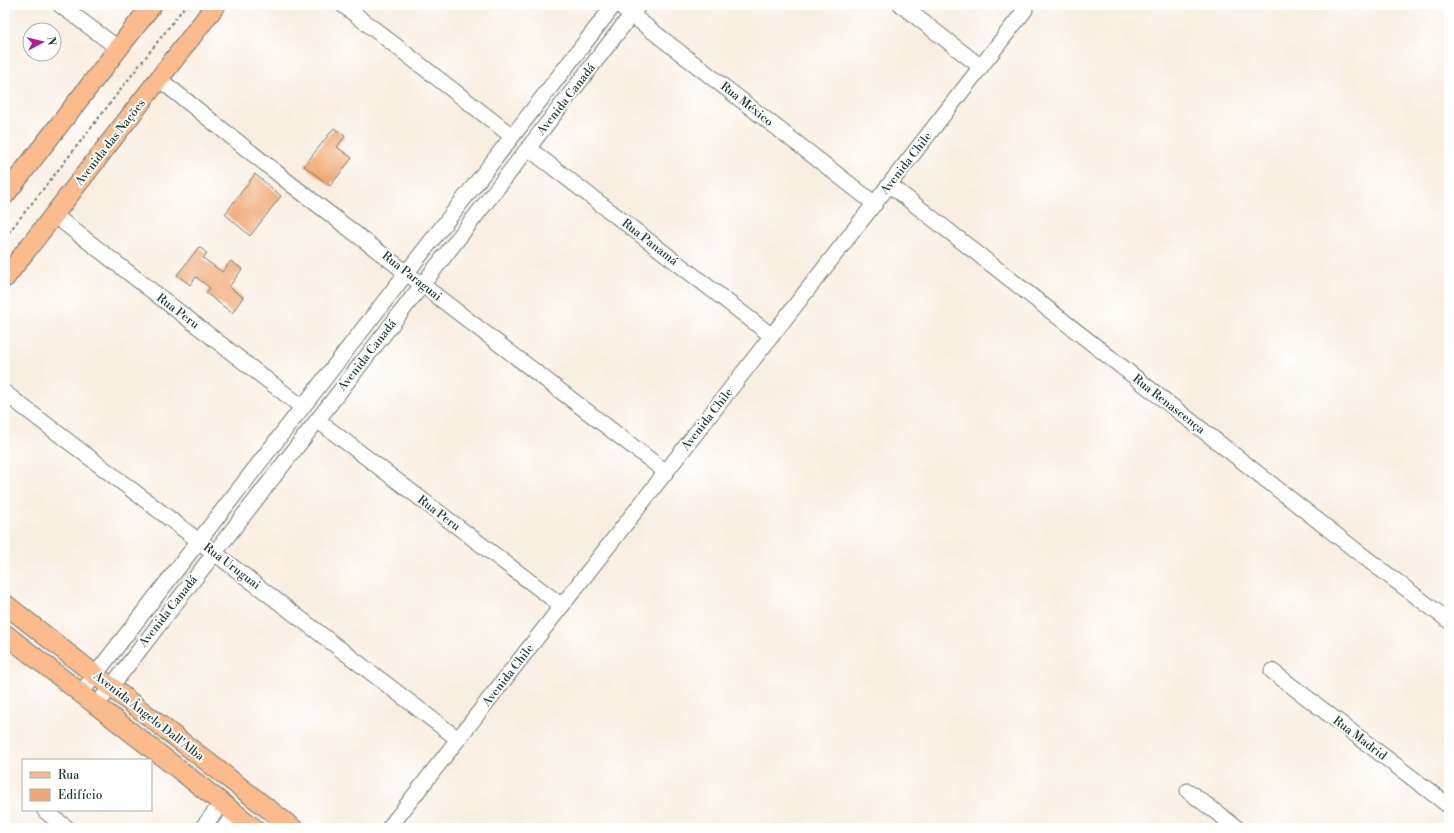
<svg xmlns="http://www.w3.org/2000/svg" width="1454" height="833" viewBox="0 0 1454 833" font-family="'Libre Bodoni',serif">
<rect width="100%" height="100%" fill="#fff"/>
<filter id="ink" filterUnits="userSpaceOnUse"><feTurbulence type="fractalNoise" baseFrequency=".025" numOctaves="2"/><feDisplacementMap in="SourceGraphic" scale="8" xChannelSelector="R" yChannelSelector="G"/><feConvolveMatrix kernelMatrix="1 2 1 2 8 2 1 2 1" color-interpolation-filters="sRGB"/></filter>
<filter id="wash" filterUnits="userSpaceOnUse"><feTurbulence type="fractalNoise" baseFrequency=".012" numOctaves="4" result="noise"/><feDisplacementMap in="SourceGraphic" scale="16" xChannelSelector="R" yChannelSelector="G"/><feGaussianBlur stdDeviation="0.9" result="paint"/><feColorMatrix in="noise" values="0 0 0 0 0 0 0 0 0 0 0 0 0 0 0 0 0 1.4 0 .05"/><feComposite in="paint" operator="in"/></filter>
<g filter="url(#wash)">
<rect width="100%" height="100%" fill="#f9efe1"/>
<g id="blocks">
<path fill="#f0a973" d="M334,128L345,136L337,147L352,158L330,186L304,166Z
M255,174L281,196L250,236L225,214Z
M199,247L207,253L203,258L222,272L231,261L242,269L229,287L243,297L232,313L206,293L210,288L196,277L190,285L177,275Z"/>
</g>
</g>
<g filter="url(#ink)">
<use href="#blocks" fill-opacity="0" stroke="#6b7b71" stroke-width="1"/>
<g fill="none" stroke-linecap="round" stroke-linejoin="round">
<g stroke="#6b7b71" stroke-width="17">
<path id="minor" d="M60,5L118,48
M343,5L512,136
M901,5L981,67
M624,9L875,204
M159,79L292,185L666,472
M528,148L772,336
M890,185L1363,556L1449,621
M54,215L302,407
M5,393L458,739
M317,420L562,606
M1272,671L1449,806
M81,693L614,5
M96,706L639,5
M1188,791L1237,828
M45,811L67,828
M202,828L222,803
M224,828L236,814
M389,828L1025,10"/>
</g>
<g stroke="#6b7b71" stroke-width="21">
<path id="major" d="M5,195L152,5
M5,278L216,5
M5,604L94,674L293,828
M5,634L254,828"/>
</g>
<path stroke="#6b7b71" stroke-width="2" stroke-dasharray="3 3" stroke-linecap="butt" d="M5,237L63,164L186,5"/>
<use href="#minor" stroke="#fff" stroke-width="15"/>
<use href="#major" stroke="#fbbb8d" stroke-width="19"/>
</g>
</g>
<g text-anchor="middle" stroke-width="4" stroke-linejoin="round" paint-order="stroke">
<g font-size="12" fill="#1f3d34" stroke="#fff">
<text transform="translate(566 99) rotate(-52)" y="4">Avenida Canadá</text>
<text transform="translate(747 104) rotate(38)" y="4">Rua México</text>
<text transform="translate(110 142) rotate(-52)" y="4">Avenida das Nações</text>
<text transform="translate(906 163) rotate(-52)" y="4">Avenida Chile</text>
<text transform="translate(650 242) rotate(38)" y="4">Rua Panamá</text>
<text transform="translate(412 276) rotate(38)" y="4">Rua Paraguai</text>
<text transform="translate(178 311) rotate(37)" y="4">Rua Peru</text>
<text transform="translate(367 355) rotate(-52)" y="4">Avenida Canadá</text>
<text transform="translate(1169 404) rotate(38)" y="4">Rua Renascença</text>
<text transform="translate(707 419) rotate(-52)" y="4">Avenida Chile</text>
<text transform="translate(439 513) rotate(37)" y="4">Rua Peru</text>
<text transform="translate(232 566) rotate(37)" y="4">Rua Uruguai</text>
<text transform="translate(168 611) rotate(-52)" y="4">Avenida Canadá</text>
<text transform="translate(508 675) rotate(-52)" y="4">Avenida Chile</text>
<text transform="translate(149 716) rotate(38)" y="4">Avenida Ângelo Dall'Alba</text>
<text transform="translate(1360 738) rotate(37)" y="4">Rua Madrid</text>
</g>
</g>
<rect width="1454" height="833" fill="none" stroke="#fff" stroke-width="20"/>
<rect x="22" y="759" width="130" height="52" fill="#ffffff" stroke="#a5b1ae"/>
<rect x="30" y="772" width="20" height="6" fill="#fbbb8d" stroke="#a5b1ae"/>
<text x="58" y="779" font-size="12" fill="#1f3d34">Rua</text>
<rect x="30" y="789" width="20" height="12" fill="#f0a973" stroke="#a5b1ae"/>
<text x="58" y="799" font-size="12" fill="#1f3d34">Edifício</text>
<g transform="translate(42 42) rotate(83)"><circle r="19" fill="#ffffff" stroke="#a5b1ae"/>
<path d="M0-3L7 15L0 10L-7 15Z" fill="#b5179e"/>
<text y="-6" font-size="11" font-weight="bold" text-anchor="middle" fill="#1f3d34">N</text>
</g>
</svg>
